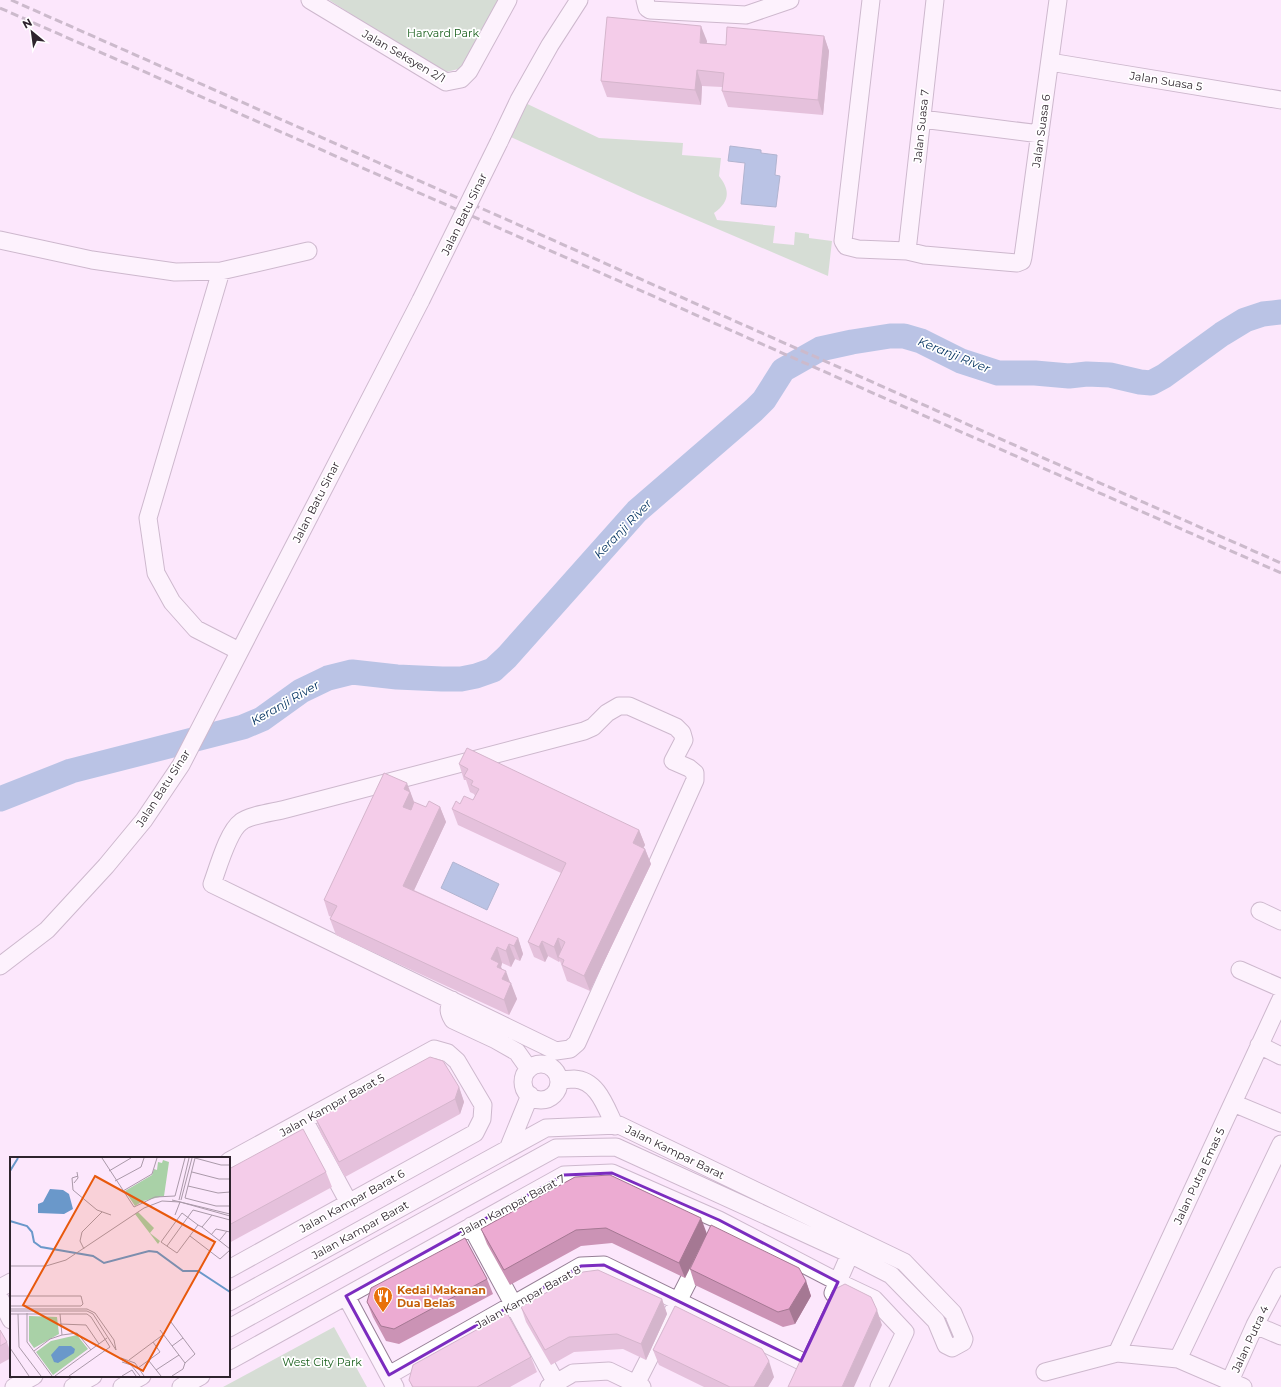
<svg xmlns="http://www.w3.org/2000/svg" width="1281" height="1387" viewBox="0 0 1281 1387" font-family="Montserrat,sans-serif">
<rect width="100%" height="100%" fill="#fce7fc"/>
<path fill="#a9d1a7" d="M329,0H499L462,68L443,73Z
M519,100L599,138L683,143L682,155L721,158L719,176C731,191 729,202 714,213L717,220L775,226L773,243L794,245L795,232L809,234V238L832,241L828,276L638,195L504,134Z
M334,1327L367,1387H223Z"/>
<path fill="#6a98ca" stroke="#58759b" d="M730,146L761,150V153L777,155L775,175L780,176L776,207L741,204L745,163L728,161Z
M453,862L499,884L487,910L441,888Z"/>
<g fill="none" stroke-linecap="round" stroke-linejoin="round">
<path stroke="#6a98ca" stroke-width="25" d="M0,799L71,771L243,727L262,719L301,691L328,678L352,672L397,677L442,679H461L476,676L493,670L507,657L637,511L754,410L764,400L783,370L820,349L852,342L890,336H904L921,341L961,361L998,373H1035L1069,376L1087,374L1110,375L1140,382L1151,383L1164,376L1222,334L1245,320L1263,314L1281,312"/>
<g stroke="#967f96" stroke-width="19">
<path id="minor" d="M310,0L446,82L461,79L469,71L508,0
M645,0L647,8L650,10L746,15L790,0
M871,0L843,241L846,246L858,249L907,251L924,255L1017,263L1022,261L1023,257L1058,0
M1050,62L1281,100
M922,119L1040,134
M499,142L519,100L550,45L579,0
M0,240L92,260L175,272L221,271L308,251
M907,251L935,0
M221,271L148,518L156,573L172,602L196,629L239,651
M619,706H629L676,727L682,733L684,740L673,761L689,768L695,773V780L577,1043L570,1049L556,1051L212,884C218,868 228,831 241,822C249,815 275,812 286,809L584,731L593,727L607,713Z
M1260,911L1281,921
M0,966L47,930L106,866L144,820L181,765L421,300
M1240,970L1281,988
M452,1000C448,1009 448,1012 453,1020L496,1040L517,1052L529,1069
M1259,1045L1281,1056
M523 1082a18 18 0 1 1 36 0a18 18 0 1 1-36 0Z
M559,1080C564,1080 569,1079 574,1079C598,1080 606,1108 615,1126
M1233,1103L1281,1123
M304,1120L349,1203
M508,1149L530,1095
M229,1161L434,1049L448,1053L457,1061L483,1105L482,1119L475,1133L229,1269
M471,1226L556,1383
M0,1288L11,1282
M833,1293L850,1254
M346,1296L395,1387
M0,1299L11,1320
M229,1302L546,1128L619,1125L904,1262L953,1313L964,1339L963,1342L952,1348L946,1345L936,1321L891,1275L850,1254L616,1147L556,1148L229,1328
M1255,1325L1281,1336
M1117,1353L1281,999
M1178,1359L1281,1144
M229,1361L564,1175L612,1173L719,1220L838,1282L874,1299L905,1332L879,1387
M1045,1372L1117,1353L1178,1359L1243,1387
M389,1375L581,1266L604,1265L801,1361
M1230,1381L1255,1325L1281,1276
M636,1384L702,1254
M14,1387L34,1376
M73,1387L93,1376
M122,1387L142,1376
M181,1387L201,1376
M549,1387L573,1373L609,1371L642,1387"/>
</g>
<use href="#minor" stroke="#fff" stroke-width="17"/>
<path stroke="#938493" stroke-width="3" stroke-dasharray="8 4" stroke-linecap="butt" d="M11,0C435,187 857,376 1281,563
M0,8L1281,573"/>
<g stroke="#967f96" stroke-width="19" stroke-linecap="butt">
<path id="minor-bridge" d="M421,300L499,142"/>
</g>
<use href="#minor-bridge" stroke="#fff" stroke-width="17"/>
</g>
<path fill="#cb93b5" d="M824,36L829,51L823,115L728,107L722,91V87L702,86L701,105L607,97L601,81L707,41L706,43L726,45Z
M459,764L639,830L645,845L643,848L645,849L651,864L590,991L567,981L560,961L559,962L548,956L545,962L534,957L528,942L561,873L458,825L452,809L460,804L473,800L475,796L474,794L470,792L466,780H464Z
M410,792L414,803L426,807H440L446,822L414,890L518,938L523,954L520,961L515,959L511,967L502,963L501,967L502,969L510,983L517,999L509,1015L336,935L330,919L332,917L329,916L324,900Z
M459,1087L464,1102L460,1114L345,1177L321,1134L316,1119Z
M229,1169L326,1172L332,1187L229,1243Z
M575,1177L707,1234L685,1278L612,1243L581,1246L510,1285L487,1244L481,1229Z
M690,1269L806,1281L811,1296L795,1324L783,1327L695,1285Z
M487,1279L493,1294L399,1344L386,1341L373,1317L367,1302Z
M662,1299L667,1314L646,1360L623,1349L574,1352L551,1365L526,1322L521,1307Z
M0,1330L7,1342L11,1354V1358L0,1364Z
M653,1350L774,1377L768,1387H704L659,1365Z
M531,1357L537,1372L510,1387H412L409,1380Z"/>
<path fill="#a57893" d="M701,26L707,41L705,58L700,43Z
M824,36L829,51L823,115L818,100Z
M697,70L702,86L701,105L695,90Z
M407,783L416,807L409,822L403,807L404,789Z
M440,807L446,822L409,901L403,886Z
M639,830L645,845L638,859L633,843Z
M645,849L651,864L590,991L584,976Z
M518,938L523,954L520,961L514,946Z
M558,938L563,954L558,957L559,962L554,947Z
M542,941L548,956L545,962L539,947Z
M509,944L515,959L511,967L506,951Z
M497,947L502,963L501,967L504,975L506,971L511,985V983L517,999L509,1015L504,1000L491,959Z
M459,1087L464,1102L460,1114L455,1099Z
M701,1218L707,1234L685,1278L679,1263Z
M806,1281L811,1296L795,1324L789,1309Z
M662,1299L667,1314L646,1360L641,1344Z
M877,1310L882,1325L854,1387H842Z
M769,1361L774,1377L768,1387H754Z"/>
<path fill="#ecabd2" stroke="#a57893" d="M607,17L701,26L700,43L726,45L727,27L824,36L818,100L722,91L724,73L697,70L695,90L601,81Z
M467,748L639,830L633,843L645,849L584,976L562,965L564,960L558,957L565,942L558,938L554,947L542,941L539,947L528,942L566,863L452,809L456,801L460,804L464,796L473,800L479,789L471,785L473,781L464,776L468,769L459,764Z
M384,773L407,783L404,789L410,792L403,807L411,810L414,802L426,807L429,801L440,807L403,886L518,938L514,946L509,944L506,951L497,947L491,959L499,963L497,967L506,971L502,979L511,983L504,1000L330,919L337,906L324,900Z
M430,1057L443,1061L459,1087L455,1099L339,1162L316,1119Z
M303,1129L326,1172L229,1225V1169Z
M610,1175L701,1218L679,1263L606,1228L576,1230L504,1270L481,1229L575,1177Z
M711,1225L799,1268L806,1281L789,1309L778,1312L690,1269Z
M465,1238L487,1279L394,1329L381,1326L367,1302L371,1288Z
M598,1270L662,1299L641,1344L617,1334L569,1337L545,1350L521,1307L583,1272Z
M845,1284L871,1297L877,1310L842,1387H788L833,1290Z
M675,1306L762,1349L769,1361L754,1387H730L653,1350Z
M507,1313L531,1357L477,1387H413L409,1380L413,1365Z
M0,1330L7,1342L0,1346Z"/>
<path d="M0 0H1281V1387H0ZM612,1173L719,1220L838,1282L801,1361L604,1265L581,1266L389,1375L346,1296L564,1175Z" fill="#fce7fc" fill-opacity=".55" fill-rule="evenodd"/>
<path fill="none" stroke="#7b2cbf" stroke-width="3" stroke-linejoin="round" d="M612,1173L719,1220L838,1282L801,1361L604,1265L581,1266L389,1375L346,1296L564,1175Z"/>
<defs>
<g id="restaurant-pin" transform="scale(1)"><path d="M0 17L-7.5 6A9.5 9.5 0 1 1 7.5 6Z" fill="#e8710a" stroke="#fff"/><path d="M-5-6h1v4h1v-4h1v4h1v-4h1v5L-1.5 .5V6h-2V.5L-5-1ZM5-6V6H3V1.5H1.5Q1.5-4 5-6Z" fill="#fff"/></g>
</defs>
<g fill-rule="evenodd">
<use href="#restaurant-pin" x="383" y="1296"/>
</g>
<g text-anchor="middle" stroke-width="3.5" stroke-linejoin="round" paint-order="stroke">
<g font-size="11" fill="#1b601e" stroke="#fff">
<text x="443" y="37">Harvard Park</text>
<text x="322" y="1366">West City Park</text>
</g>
<g font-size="11" fill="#2e242d" stroke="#fff">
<text transform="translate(404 56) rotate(30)" y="4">Jalan Seksyen 2/1</text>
<text transform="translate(1166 81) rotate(9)" y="4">Jalan Suasa 5</text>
<text transform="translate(921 126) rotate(-84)" y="4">Jalan Suasa 7</text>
<text transform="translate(1041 131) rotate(-82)" y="4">Jalan Suasa 6</text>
<text transform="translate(464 214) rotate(-64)" y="4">Jalan Batu Sinar</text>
<text transform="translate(316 502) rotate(-63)" y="4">Jalan Batu Sinar</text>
<text transform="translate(163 788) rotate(-57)" y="4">Jalan Batu Sinar</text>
<text transform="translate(332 1105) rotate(-29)" y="4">Jalan Kampar Barat 5</text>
<text transform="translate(675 1152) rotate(26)" y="4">Jalan Kampar Barat</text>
<text transform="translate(1199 1176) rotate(-65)" y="4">Jalan Putra Emas 5</text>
<text transform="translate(352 1201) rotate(-29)" y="4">Jalan Kampar Barat 6</text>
<text transform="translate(512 1205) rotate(-28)" y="4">Jalan Kampar Barat 7</text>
<text transform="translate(360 1230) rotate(-29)" y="4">Jalan Kampar Barat</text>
<text transform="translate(528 1297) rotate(-29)" y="4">Jalan Kampar Barat 8</text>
<text transform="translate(1250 1339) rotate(-65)" y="4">Jalan Putra 4</text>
</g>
<g font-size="11" font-weight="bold" fill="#c56008" stroke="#fff" text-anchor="start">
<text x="397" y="1294">Kedai Makanan<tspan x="397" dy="13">Dua Belas</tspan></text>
</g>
<g font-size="12" font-style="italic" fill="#00315f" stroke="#fff">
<text transform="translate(954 355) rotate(22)" y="4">Keranji River</text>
<text transform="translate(623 529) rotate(-46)" y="4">Keranji River</text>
<text transform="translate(285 703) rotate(-30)" y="4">Keranji River</text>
</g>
</g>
<g transform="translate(10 1157)">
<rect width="220" height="220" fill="#fce7fc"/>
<path d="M153,3L159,5L154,39L133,44L125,49L115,34L142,18L144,12L147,13L148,5L152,6ZM128,55L144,71L140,76L150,84L148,87L125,57ZM19,159L47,160L49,177L24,191L19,184ZM67,178L78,192L43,218L26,195L41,184Z" fill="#a9d1a7"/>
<path d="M40,32L53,33L59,37L63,52L54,57L28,56V47L33,45ZM49,189H61L65,192L64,196L48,206L44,205L41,198Z" fill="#6a98ca"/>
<path fill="none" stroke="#6a98ca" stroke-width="2" d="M0,14L8,1M0,64L17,69L22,75L24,85L31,90L83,99L94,106L139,94L147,95L173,114H188L220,135"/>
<path fill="none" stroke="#aa99a9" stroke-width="1" d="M92,1L124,50L145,40L165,39L175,1M185,1L175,41L206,49H220M185,1L211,8H220M99,14L121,1M182,15L209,22H220M68,19L62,21L63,33L87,53L101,58M105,24L131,10L134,1M64,26L68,21L67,15M178,29L208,36L220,35M113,34L142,17L147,1M162,43L220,57M169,43L179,1M171,43L182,1M165,58L170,45M188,68L167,96L151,85L172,56L188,68L192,70L220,92M192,70L202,58M201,78L206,72L220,75M180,79L210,102L220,93M209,84L217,74M157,89L183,53L220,63M74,92L70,84L72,75L92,55M0,109H36L56,103L134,51L152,44L170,45L220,59M0,139H71L73,147L71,149H0M0,152H77L85,156L104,183L106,193L83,157L77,154H0M17,156V185L42,219M0,157H77L81,160L100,190L59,219M8,157L9,190L31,219M50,157L52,178M161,165L185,197L175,206M50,167L76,168L89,187M150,173L175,206L173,212L162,219M162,189L173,181M0,191L19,219M24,194L40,182L52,178L67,176L81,193M111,201L125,206L134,219M119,203L154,177M139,204L151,219M112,205L121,208L130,219M128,211L150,195L143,185M146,213L169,198M45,219L97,181M112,219L122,213L126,219"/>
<path fill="#e8590c" fill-opacity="0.15" stroke="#e8590c" stroke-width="2" d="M85,19L205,85L133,214L13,148Z"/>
<rect width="220" height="220" fill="none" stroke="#2e242d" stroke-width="2"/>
</g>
<g transform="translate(32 32) rotate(331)" stroke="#ffffff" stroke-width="3" paint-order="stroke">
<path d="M0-3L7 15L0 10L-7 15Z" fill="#2e242d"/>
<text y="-6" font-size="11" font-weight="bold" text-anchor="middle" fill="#2e242d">N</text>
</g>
</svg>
